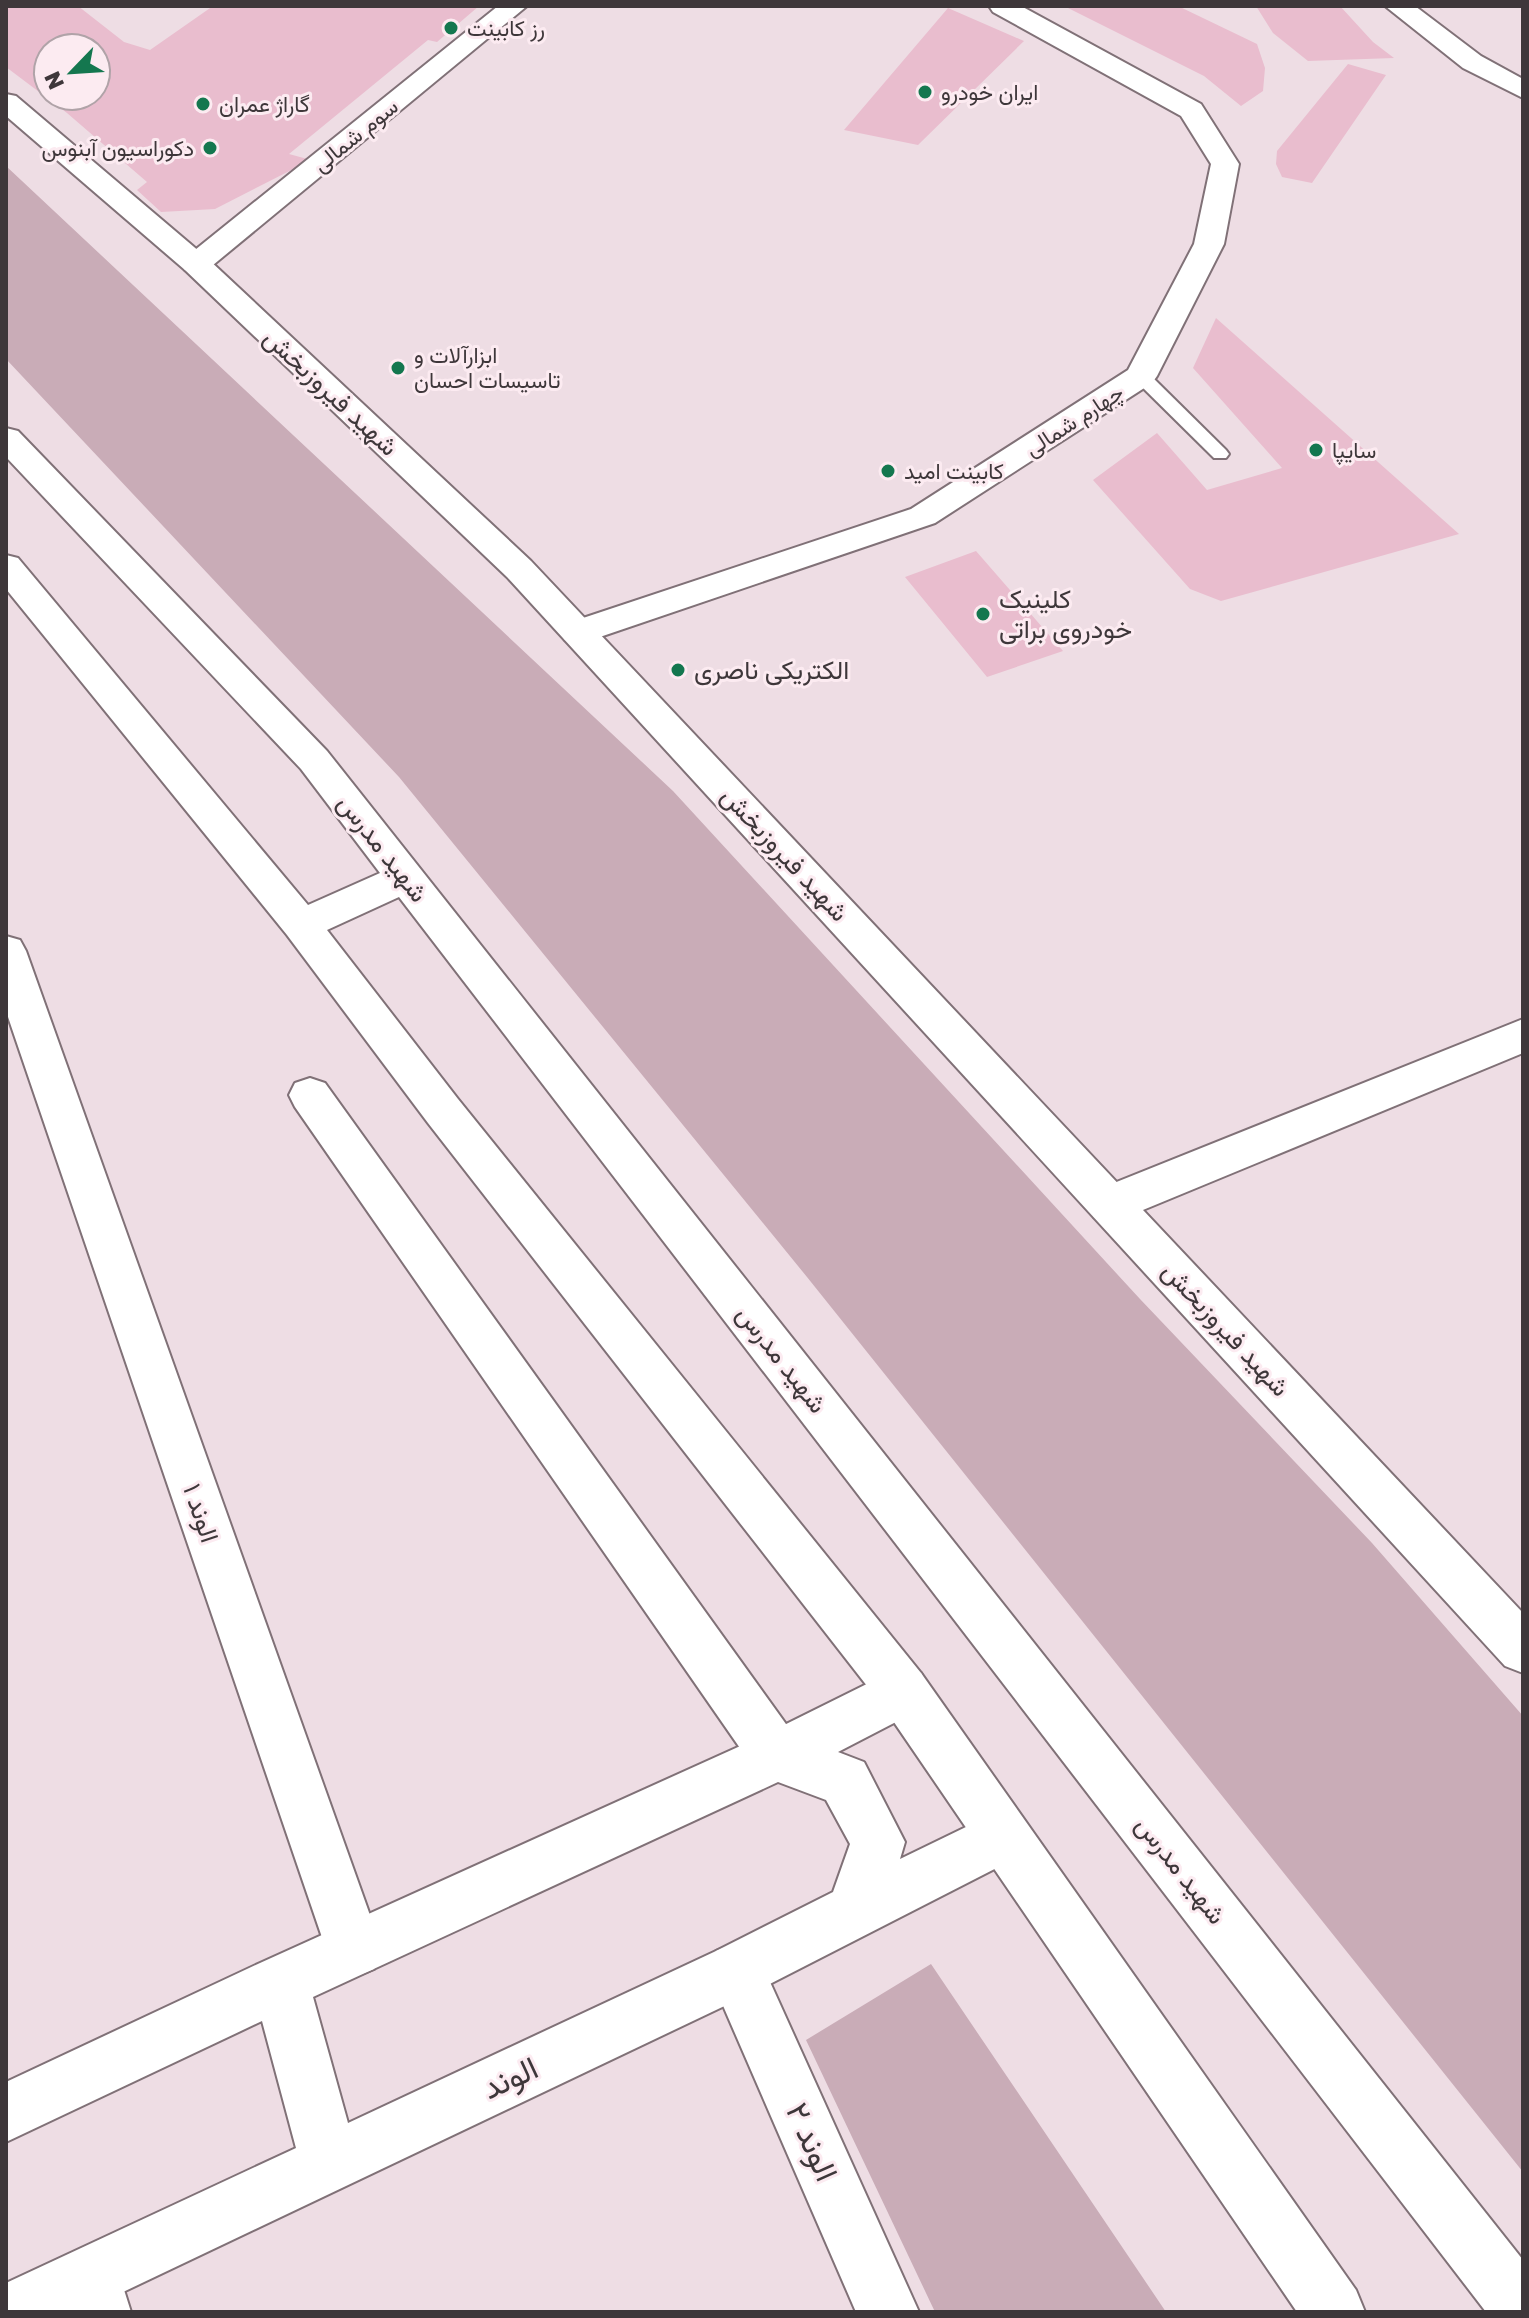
<svg xmlns="http://www.w3.org/2000/svg" width="1529" height="2318" viewBox="0 0 1529 2318" font-family="'Golos Text',Vazirmatn,sans-serif">
<rect width="100%" height="100%" fill="#eedde4"/>
<path fill="#c9acb7" d="M6,166L673,791L1140,1299L1372,1543L1523,1716V2172L807,1277L399,777L6,359Z
M931,1964L1166,2312H935L806,2040Z"/>
<path fill="#e9bdce" fill-rule="evenodd" d="M6,6H78L124,42L150,50L213,6H479L437,42L428,40L289,154L311,160L215,209L161,212L137,190L147,182L67,113L6,67ZM48,48H96V96H48Z
M1064,6H1178L1257,44L1265,68L1263,91L1241,106L1204,76Z
M1256,6H1340L1373,42L1394,58L1308,61L1273,33Z
M948,8L1024,41L918,145L844,130Z
M1348,64L1386,75L1312,183L1282,177L1276,164L1277,151Z
M1216,318L1459,534L1221,601L1190,589L1093,480L1157,433L1207,490L1282,468L1193,368Z
M976,551L1063,651L987,677L905,577Z"/>
<g fill="none" stroke-linecap="round" stroke-linejoin="round">
<g stroke="#807177" stroke-width="4">
<path id="service" d="M1141,371L1147,372L1226,450L1229,454L1226,458H1214L1135,380L1132,376Z"/>
</g>
<g stroke="#807177" stroke-width="4">
<path id="minor" d="M498,6H527L207,270L196,273L185,270L181,264L185,258Z
M989,6H1021L1201,104L1239,164L1224,244L1157,376L1152,383L935,523L591,640L578,644L565,640L560,632L565,624L911,509L1128,370L1194,244L1211,164L1181,116L993,12Z
M1385,6H1415L1481,56L1523,79V98L1463,68Z
M6,936L20,940L26,951L382,1949L374,1969L354,1977L334,1969L326,1949L6,1011Z
M1523,1019V1053L1126,1217L1110,1222L1094,1217L1088,1204L1094,1191Z
M310,1078L325,1083L796,1738L804,1756L796,1774L777,1782L758,1774L295,1107L289,1095L295,1083Z
M736,1943L756,1951L919,2312H856L708,1971L716,1951Z
M91,2246L113,2255L131,2312H69L60,2277L69,2255Z"/>
</g>
<g stroke="#807177" stroke-width="4">
<path id="tertiary" d="M6,94L16,96L207,258L531,561L1523,1613V1673L1505,1666L507,577L185,270L6,116Z
M903,1666L921,1673L929,1691L921,1709L838,1752L864,1762L905,1842L900,1859L1003,1809L1022,1817L1030,1836L1022,1855L756,1991L81,2312H6V2283L296,2148L262,2021L6,2142V2082L260,1963L758,1738ZM778,1782L826,1800L850,1844L833,1892L716,1951L348,2123L313,1997Z"/>
</g>
<g stroke="#807177" stroke-width="4">
<path id="secondary" d="M6,428L18,431L327,751L1523,2260V2312H1486L399,897L327,930L458,1099L921,1673L1356,2290L1365,2312H1297L885,1709L428,1123L287,935L6,589V555L18,558L308,905L380,873L301,769L6,457Z"/>
</g>
<use href="#service" fill="#fff" fill-rule="evenodd"/>
<use href="#minor" fill="#fff" fill-rule="evenodd"/>
<use href="#tertiary" fill="#fff" fill-rule="evenodd"/>
<use href="#secondary" fill="#fff" fill-rule="evenodd"/>
</g>
<g fill="#14774f" stroke="#fcebf1" stroke-width="3">
<circle cx="451" cy="28" r="8"/>
<circle cx="925" cy="92" r="8"/>
<circle cx="203" cy="104" r="8"/>
<circle cx="210" cy="148" r="8"/>
<circle cx="398" cy="368" r="8"/>
<circle cx="1316" cy="450" r="8"/>
<circle cx="888" cy="471" r="8"/>
<circle cx="983" cy="614" r="8"/>
<circle cx="678" cy="670" r="8"/>
</g>
<g text-anchor="middle" stroke-width="6" stroke-linejoin="round" paint-order="stroke">
<g font-size="22" fill="#3e373a" stroke="#fcebf1" text-anchor="start">
<text x="467" y="36">رز کابینت</text>
<text x="941" y="100">ایران خودرو</text>
<text x="219" y="112">گاراژ عمران</text>
<text x="194" y="156" text-anchor="end">دکوراسیون آبنوس</text>
<text x="414" y="363">ابزارآلات و<tspan x="414" dy="25">تاسیسات احسان</tspan></text>
<text x="1332" y="458">سایپا</text>
<text x="904" y="479">کابینت امید</text>
</g>
<g font-size="22" fill="#3e373a" stroke="#fcebf1">
<text transform="translate(355 135) rotate(-39)" y="8">سوم شمالی</text>
<text transform="translate(1074 420) rotate(-33)" y="8">چهارم شمالی</text>
</g>
<g font-size="26" fill="#3e373a" stroke="#fcebf1">
<text transform="translate(331 392) rotate(43)" y="9">شهید فیروزبخش</text>
<text transform="translate(383 848) rotate(52)" y="9">شهید مدرس</text>
<text transform="translate(785 854) rotate(47)" y="9">شهید فیروزبخش</text>
<text transform="translate(1226 1329) rotate(47)" y="9">شهید فیروزبخش</text>
<text transform="translate(782 1359) rotate(52)" y="9">شهید مدرس</text>
<text transform="translate(201 1513) rotate(71)" y="9">الوند ۱</text>
<text transform="translate(1181 1870) rotate(52)" y="9">شهید مدرس</text>
</g>
<g font-size="26" fill="#3e373a" stroke="#fcebf1" text-anchor="start">
<text x="999" y="608">کلینیک<tspan x="999" dy="30">خودروی براتی</tspan></text>
<text x="694" y="679">الکتریکی ناصری</text>
</g>
<g font-size="32" fill="#3e373a" stroke="#fcebf1">
<text transform="translate(510 2078) rotate(-25)" y="11">الوند</text>
<text transform="translate(812 2142) rotate(66)" y="11">الوند ۲</text>
</g>
</g>
<rect width="1529" height="2318" fill="none" stroke="#3e373a" stroke-width="16"/>
<g transform="translate(72 72) rotate(245)"><circle r="38" fill="#fcebf1" stroke="#b0a3a8" stroke-width="2"/>
<path d="M0-6L14 30L0 20L-14 30Z" fill="#14774f"/>
<text y="-12" font-size="22" font-weight="bold" text-anchor="middle" fill="#3e373a">N</text>
</g>
</svg>
